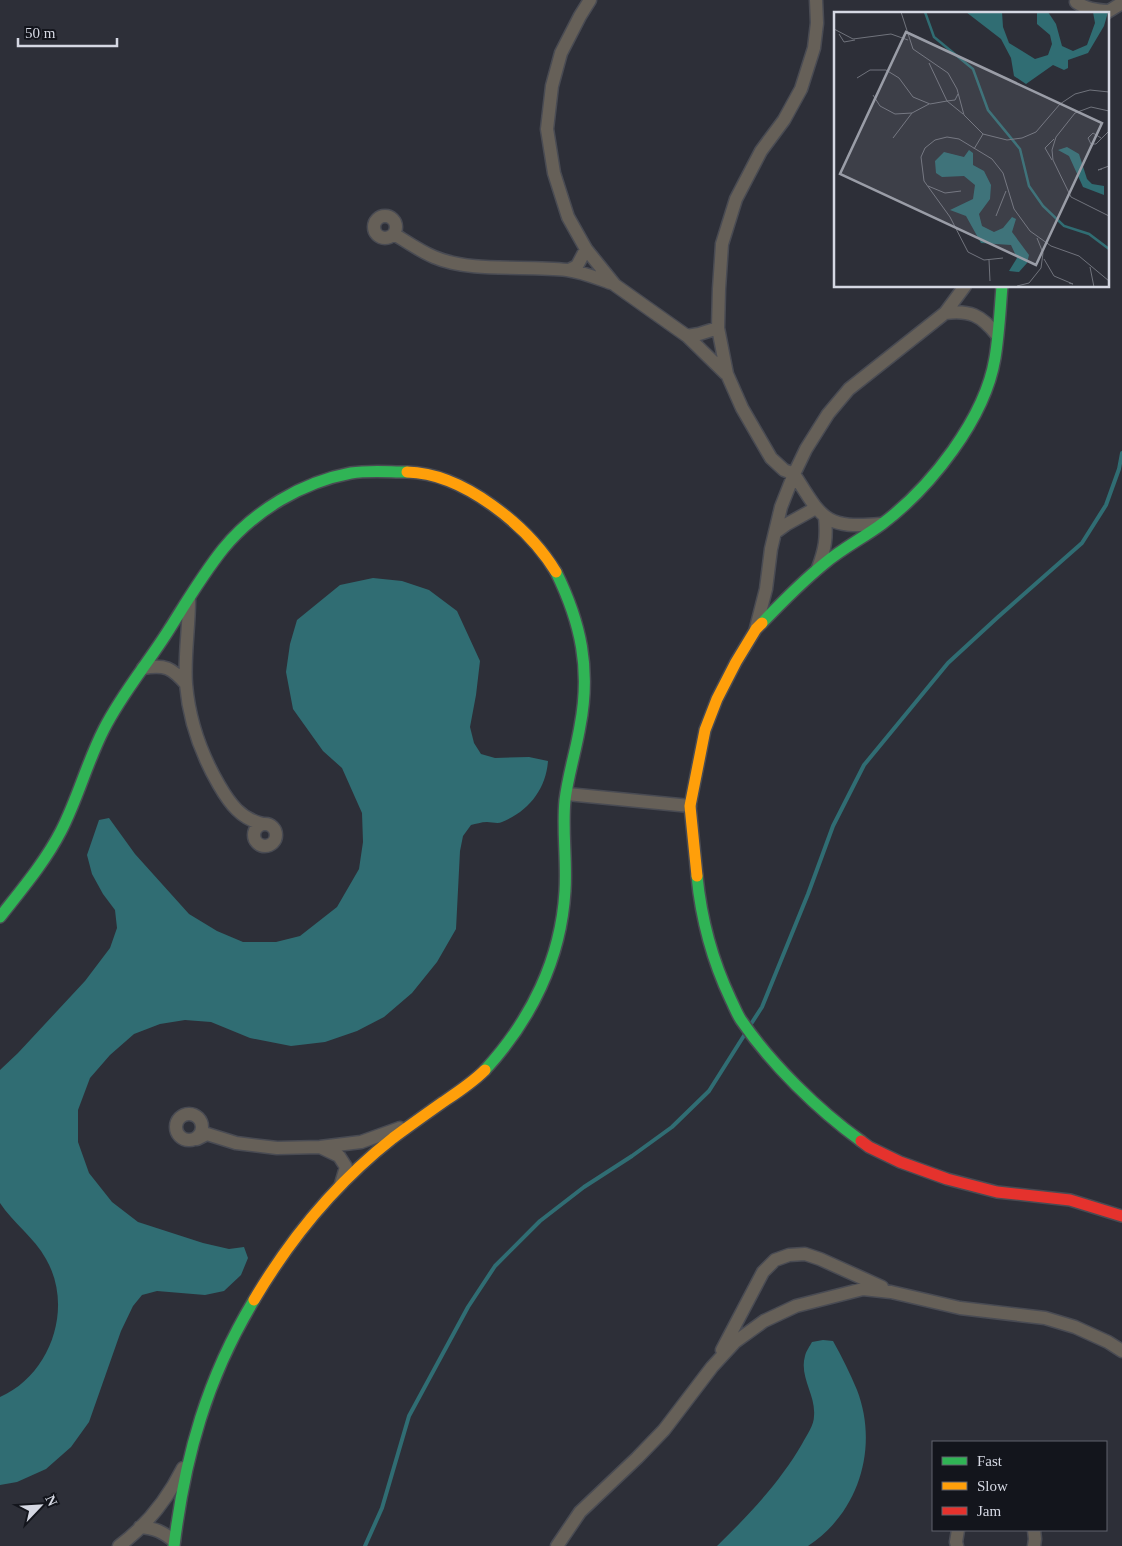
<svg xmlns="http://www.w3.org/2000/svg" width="1122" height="1546" viewBox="0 0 1122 1546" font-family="'Times New Roman',serif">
<rect width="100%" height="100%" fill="#2d2f38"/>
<path fill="#306d73" d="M373,578L402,581L429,590L457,611L480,661L476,695L470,727L474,743L481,754L495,758L529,757L548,761C546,789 529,811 502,822C498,824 492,822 487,822C481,822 476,824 471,825L463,836L460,851L456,929L437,962L412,993L384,1017L357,1031L325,1042L291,1046L250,1038L211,1022L185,1020L160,1024L134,1034L110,1055L90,1078L78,1110V1142L89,1173L112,1202L138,1222L203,1243L229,1249L244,1247L248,1258L241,1275L224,1291L205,1295L157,1291L142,1295L133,1306L121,1331L89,1422L71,1447L46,1469L17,1482L0,1485V1397C51,1375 74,1307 46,1259C34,1237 13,1223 0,1203V1070L18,1053L85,981L110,948L117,928L115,910L103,894L92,874L87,855L99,820L109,818L135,854L189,914L217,931L243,942H276L300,936L337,907L359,869L363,842L362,813L342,768L323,751L293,709L286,672L290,644L297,620L340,585Z
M823,1340L833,1341C842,1357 850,1373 857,1390C879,1447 859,1513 808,1546H717C749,1515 780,1482 802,1444C807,1435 814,1425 814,1416C816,1395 799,1377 805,1356C806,1351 810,1346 812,1342Z"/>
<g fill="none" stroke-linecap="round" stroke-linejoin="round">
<path stroke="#306d73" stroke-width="4" d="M751,1024L762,1007L808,894L833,826L864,765L948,663L998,617L1082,543L1106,505L1119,469L1122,453
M365,1546L382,1508L409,1416L468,1307L495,1266L540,1221L584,1187L632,1156L672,1127L709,1091L745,1034"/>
<g stroke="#494b53" stroke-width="15">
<path id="street" d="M590,0L580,16L561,53L552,86L547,129L554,173L568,217L586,249L615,285L687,336L726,374
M1076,2C1086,9 1096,10 1108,11
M1104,14L1122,3
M374 227a11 11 0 1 1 22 0a11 11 0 1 1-22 0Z
M394,234C407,242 420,251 434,257C471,273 526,265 567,270C583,272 599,279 614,284
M569,270L577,266L586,249
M945,313C970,310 981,315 997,335
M687,336L699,334L718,328
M880,524C824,529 822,518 794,474L806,449L828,414L849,389L945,313L965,286
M776,532L787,524L816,508
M818,568C825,549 827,538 825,517
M189,600C189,628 184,657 186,684C189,720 201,754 219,785C230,804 241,819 263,824
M756,628L766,589L771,549L781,507L794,474L784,470L771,458L742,408L727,374L718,328L719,289L722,244L736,199L761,151L784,120L801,89L814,48L817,23L816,0
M143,668C165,664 172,668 186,684
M567,794L690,806
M254 835a11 11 0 1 1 22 0a11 11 0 1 1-22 0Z
M176 1127a13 13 0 1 1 26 0a13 13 0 1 1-26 0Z
M197,1139L207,1134L236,1143L277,1148L320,1147L361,1142L400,1128
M320,1147L339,1156L346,1167L341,1184
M722,1350L763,1272L775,1260L789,1255L805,1254L820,1259L882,1287
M140,1527C155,1528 163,1532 174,1541
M1034,1530L1035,1539L1034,1546
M119,1546C146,1526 168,1498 183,1468
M557,1546L580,1512L637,1458L664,1430L712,1367L735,1342L764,1321L796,1306L863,1289L891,1292L960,1308L1045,1318L1075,1327L1108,1342L1122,1351
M957,1546L956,1542L958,1530"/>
</g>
<g stroke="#494b53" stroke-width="14">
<path id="fast" d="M762,623C782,602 803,581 825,563C843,548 863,538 882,524C930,488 985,419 995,358C999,334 1000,310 1002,286
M697,876C701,918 713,962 731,1000C734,1006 737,1014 741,1020C771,1064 818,1110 861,1141
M0,917C22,889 45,862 61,831C78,798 87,762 104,729C122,693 149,662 170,628C187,601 203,574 223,549C254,511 302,482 351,473C369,470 389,472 407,472
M485,1070C531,1020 561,959 565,891C567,860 562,830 565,800C568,775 576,751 580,726C591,669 581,623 556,572
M174,1546C185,1456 207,1378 254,1300"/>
</g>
<g stroke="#494b53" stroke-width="14">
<path id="slow" d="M407,472C463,473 528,526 556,572
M697,876L690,806L705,730L717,699L736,662L756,629L762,623
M254,1300C290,1239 337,1182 393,1138C409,1126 426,1114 443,1102C458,1092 472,1083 485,1070"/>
</g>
<g stroke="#494b53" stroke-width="14">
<path id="jam" d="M861,1141L869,1147L900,1162L947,1179L997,1192L1070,1200L1122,1216"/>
</g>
<use href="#street" stroke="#666058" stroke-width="12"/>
<use href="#fast" stroke="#30b455" stroke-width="11"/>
<use href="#slow" stroke="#ff9f0a" stroke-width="11"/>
<use href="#jam" stroke="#e5322d" stroke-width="11"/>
</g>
<g transform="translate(834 12)">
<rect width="275" height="275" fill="#2d2f38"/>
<path d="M132,0H168L169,15L175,31L201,47L214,43L218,32L216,23L203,12V0H214L222,12L228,34L239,39L253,33L261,11L259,0H274L270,14L254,41L234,48V56L230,58L219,53L192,72L180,64L177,46L167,27ZM233,135L245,142L253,167L258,172L270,174V183L249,175L235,144L224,138ZM135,138L139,141V153L150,159L157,173L156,187L145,202L148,214L160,220L169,216L178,205L182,207L178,220L195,243L193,251L185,260L175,259L183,246L177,233L147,231L132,204L116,198L139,187L141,173L130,164L108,165L102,161L101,149L110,140L130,145Z" fill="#306d73"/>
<path fill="none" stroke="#306d73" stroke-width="2.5" d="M91,0L100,25L139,57L154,98L186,137L195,174L209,194L230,214L255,222L275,237"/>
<path fill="none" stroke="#70737c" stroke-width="1" d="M67,0L79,37L114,61L123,77L130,103L149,122L173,128L188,126L202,120L226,92L241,82L256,78L275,80M0,17L19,27L57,22L74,28M5,22L10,30L21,28M95,51L113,89L121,88L124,82M23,66L36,58H52L65,66L79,85L96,92L113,89L129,102M39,83L46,94L61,102L78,101L95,92M275,99L257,95L241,101L222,125L218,138L219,148L237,185L275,204M59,126L78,101M267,126L259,121L254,126L257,132H262L275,119M140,137L149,122M218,148L211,136L220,127M268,157L264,158L275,154M94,174L111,181L127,179M162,204L172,179M169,246L150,248L134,240L116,205L90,169L87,145L91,136L101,128L113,125L125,127L158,147L169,161L180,197L196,219L217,234L245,244L275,269M210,247L220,264L239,272L235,271M155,248L156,269M256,255L260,275M183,274L195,271L207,256L209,241L203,226"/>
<path fill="#9a9da7" fill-opacity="0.15" stroke="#9a9da7" stroke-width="2.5" d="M72,20L268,111L202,253L6,162Z"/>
<rect width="275" height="275" fill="none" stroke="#d5d8e3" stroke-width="2.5"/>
</g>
<rect x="932" y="1441" width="175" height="90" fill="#13151c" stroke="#61636c"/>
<rect x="942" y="1457" width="25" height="8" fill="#30b455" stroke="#61636c"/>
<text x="977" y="1466" font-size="15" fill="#d5d8e3">Fast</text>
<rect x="942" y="1482" width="25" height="8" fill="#ff9f0a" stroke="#61636c"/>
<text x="977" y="1491" font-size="15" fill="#d5d8e3">Slow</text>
<rect x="942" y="1507" width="25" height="8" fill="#e5322d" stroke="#61636c"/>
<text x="977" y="1516" font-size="15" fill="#d5d8e3">Jam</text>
<g transform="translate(40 1506) rotate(65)" stroke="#13151c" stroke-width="4" paint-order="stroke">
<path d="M0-4L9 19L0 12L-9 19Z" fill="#d5d8e3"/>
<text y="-8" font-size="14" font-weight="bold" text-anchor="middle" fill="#d5d8e3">N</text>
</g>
<path d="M18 38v8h99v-8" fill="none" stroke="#d5d8e3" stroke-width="2.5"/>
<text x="25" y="38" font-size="15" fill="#d5d8e3" stroke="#13151c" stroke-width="4" paint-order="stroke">50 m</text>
</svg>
